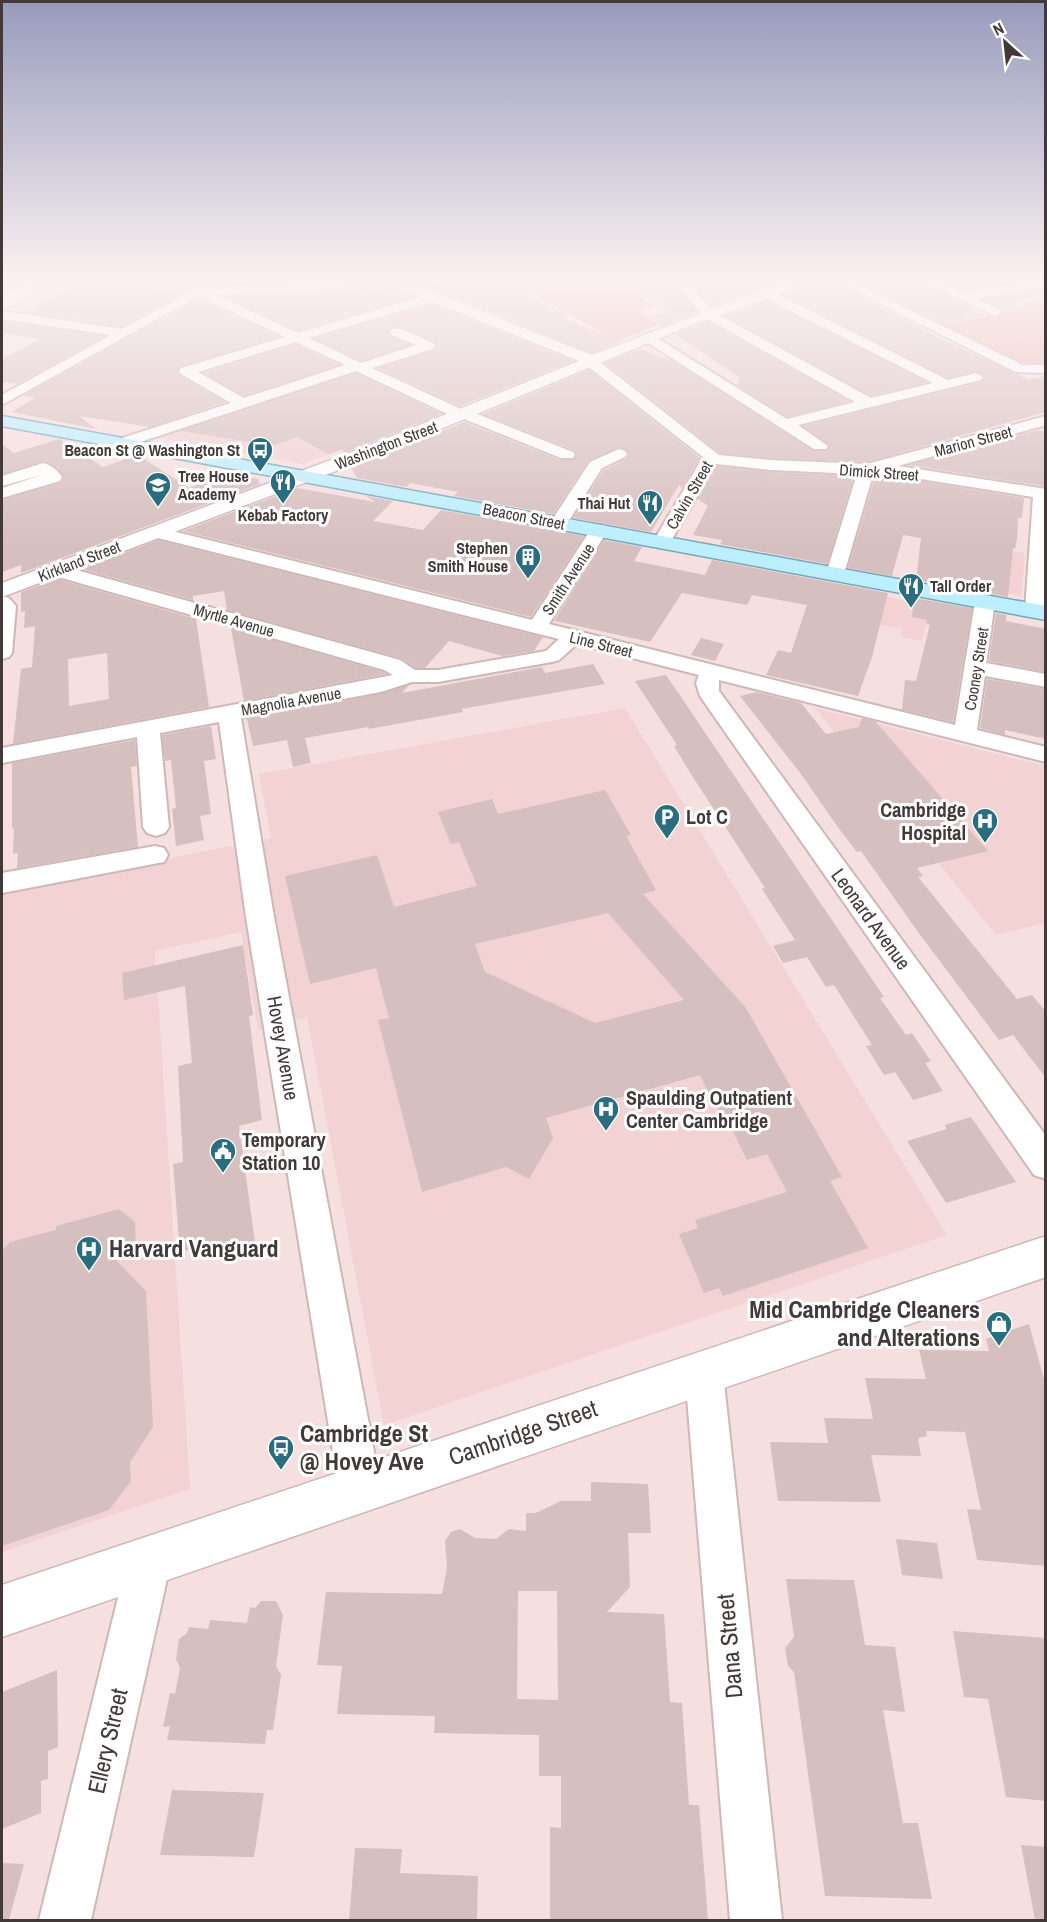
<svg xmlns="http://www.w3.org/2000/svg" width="1047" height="1922" viewBox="0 0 1047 1922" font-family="'Archivo Narrow',sans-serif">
<rect width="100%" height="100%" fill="#f6dfdf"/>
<path fill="#f2d2d2" d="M216,417L234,428L260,419L351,447L303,464L153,437Z
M945,539L1025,553L1021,596L937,580Z
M851,590L973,614L970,634L925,625L922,641L901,637L902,629L843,618Z
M625,708L947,1235L384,1425L307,1017L258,1029L241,932L155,951L190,1489L2,1552V892L271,838L259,774Z
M815,708L1045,766V923L996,935Z"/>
<path fill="#edb0b2" d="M611,277L646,298L644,300L656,307L638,311L657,325L618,341L532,293Z
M1045,300V366L1011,360L979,342L941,325L1004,313L1002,311L1028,306L1023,303Z"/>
<path fill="#d6bfbf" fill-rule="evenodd" d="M76,277H123L118,284L171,291L175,286L194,287L122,327L22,312L65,291Z
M264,277V279L390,277L215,286L211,280V278Z
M493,277H550L551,288L517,293L569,314L562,317L567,320L622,341L592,353L428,287L467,283L474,279Z
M612,277H668L697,312L662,326L647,316L672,312L657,306L666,304L642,294Z
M685,277H795L759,287L711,307Z
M846,277H909L984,315L943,324Z
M931,277H1008L1020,282L963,291Z
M824,278L924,330H922L1029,380L1046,376V412L867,462L771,458L720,453L605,363L640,349L674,362L814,451H826L830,446L803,426L982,382L985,378L984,375L975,371L948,378L784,295L821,282Z
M397,290L413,297L298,331L225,297Z
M1039,290L1045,293L1033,295L1038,297L1009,302L1019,307L1002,309L983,300Z
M199,299L279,337L179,367L177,372L180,376L225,402L150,427L79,416L96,429L11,412L35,398L23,396Z
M766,301L927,382L871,396L725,316Z
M432,304L573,361L460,406L378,368L434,351L437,347L434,341L403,327H392L388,331L390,336L410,345L361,361L315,339Z
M2,321L104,336L17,384L2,382V359L41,339L2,333Z
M708,322L849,401L787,417L737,385L740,378L675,334Z
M296,344L339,365L244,396L204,373Z
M589,370L700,458L682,488L679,485L651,532L573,518L604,470L626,459L629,455L627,450L620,447L588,461L553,514L454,496L458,492L410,483L406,487L357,478L351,468L464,422L560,460H573L577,456L574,450L483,414Z
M356,373L442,414L344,453L342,449L328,454L297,437L275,445L258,439L251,442L180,431Z
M1038,430L1046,433L1044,486L909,465Z
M59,439L103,467L138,455L189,488L229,473L258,479L260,484L21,573V565L2,572V500L61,483L64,478L58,468L44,461L2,474V444L14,453Z
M717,466L771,472L854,476L827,564L720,544L722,540L693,535L708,506L698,499Z
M875,477L902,478L1024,498L1022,518H1018L1017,538L1015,549L1013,548L1008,597L916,580L921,538L903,535L892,576L848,568Z
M297,488L375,502L366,496L393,501L373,521L423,530L441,510L584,536L531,617L183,531Z
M158,540L543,637L534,651L502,656L449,641L425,668H416L401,658L227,610L224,591L193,596V600L82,569Z
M604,540L642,547L634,561L705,575L712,560L888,593L872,657L858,696L766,675L778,650L791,653L807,605L752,595L747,605L682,593L650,642L555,621L553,623Z
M57,579L196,619L209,707L13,744L21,669L32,667L35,626L24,628L25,611L21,612V592ZM107,653L109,699L69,706L68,659Z
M914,598L972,608L953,722L902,710L905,680L916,681L930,624L926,623L927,620L912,617Z
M996,613L1006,615V621L1046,629V672L989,661Z
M231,628L383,672L386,674L244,701Z
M701,638L724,644L715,661L691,655Z
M593,664L605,684L467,708L462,709L463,712L369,729L368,727L305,738L311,763L293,767L287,740L253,746L247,719L381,694L409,685L402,693L542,667L545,673Z
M666,675L884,997L880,998L906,1035L912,1033L931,1061L925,1063L943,1091L913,1100L895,1072L884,1075L866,1046L872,1045L834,985L826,987L807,957L783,963L773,946L795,940L762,889L765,888L689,771L674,746L677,745L635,681Z
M987,679L1046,689V739L1005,730V735L980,728Z
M757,692L801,703L826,734L859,727L862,718L875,721L988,851L917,868L923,876L918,877L1017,999L1032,995L1046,1012V1078L1013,1035L999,1040L918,932L861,851L857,852L837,826L801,774L740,696Z
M211,726L216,759L204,761L211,814L200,816L204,840L176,846L172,809L176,808L171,760L165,761L162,735Z
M135,740L137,766L131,767L138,847L17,868L18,853L13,854L14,828L12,829V763Z
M605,790L631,835L626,836L656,890L643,894L746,1008L842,1177L830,1181L868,1248L723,1296L719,1288L704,1293L679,1234L698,1228L695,1220L787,1192L767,1154L747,1160L722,1110L718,1111L700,1075L546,1118L553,1138L529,1179L506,1167L422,1192L378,1020L389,1018L376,968L310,984L285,876L377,855L394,907L472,887L477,886L459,842L451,844L438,812L492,799L498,814ZM608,913L684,1000L595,1023L485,972L475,944Z
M243,945L253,1015L249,1016L262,1120L239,1126L255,1242L194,1260L192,1249L180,1252L173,1164L183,1162L178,1066L192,1063L185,986L124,1000L122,973Z
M971,1117L1016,1182L946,1203L907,1141L947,1129L945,1125Z
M119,1209L135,1222L136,1252L114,1258L146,1291L153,1427L130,1462L131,1481L109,1510L2,1546V1251L10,1242L56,1230V1226Z
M1029,1324L1046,1387V1566L977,1560L967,1509L981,1510L965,1432L926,1431L927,1436L918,1438L921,1456L871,1455L881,1502L778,1501L770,1442L828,1443L824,1418L873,1419L865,1378L926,1379L919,1350L989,1351L986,1339Z
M591,1482L648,1484L651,1533H628L630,1587L607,1612L664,1614L670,1702L682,1703L689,1805H699L708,1920H550V1827L561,1828V1776H539V1735L434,1733L435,1716L337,1714L342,1666L317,1665L326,1592L442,1594L447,1567L445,1541L451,1532L460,1529L475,1538L496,1539L509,1529L526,1531V1513H536L561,1501H591ZM518,1591H557L558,1700L517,1699Z
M896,1539L937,1543L943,1579L902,1575Z
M786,1579L854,1580L865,1645L895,1647L905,1712L883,1710L903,1823H918L932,1899L825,1896L794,1672L788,1666L785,1648L794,1637Z
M261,1601H276L283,1615L276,1666L281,1675L273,1730H267L265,1744L167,1740L170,1726L163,1727L170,1693L175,1694L180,1668L176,1659L179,1639L187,1633L189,1627L208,1629L210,1620L247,1623L250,1607L255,1608Z
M953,1631L1046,1638V1801L1006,1797L988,1699L964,1697Z
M57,1670L58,1747L48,1751V1779L41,1781V1813L2,1829V1692Z
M172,1790L264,1793L254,1857L160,1855Z
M1021,1845L1046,1847V1920H1035Z
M355,1848L402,1849L400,1873L478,1876L477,1920H349Z
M2,1863L24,1864L9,1920H2Z"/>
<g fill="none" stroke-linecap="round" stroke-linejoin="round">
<g stroke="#ceb7b7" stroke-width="4">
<path id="street" d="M435,277H473L467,281L409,287L216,295L298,333L430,294H438V300L309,338L361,363L416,345L392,335L390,332L392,329H402L433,343L435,346L433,349L372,368L463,410L470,411L573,452L575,455L573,458H561L464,419L456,418L356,371L128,446H116L114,443L116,440L231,403L181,374L179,371L181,368L285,337L199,296L2,405V395L111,335L2,319V311L122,329L208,282L212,283L213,288ZM296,342L345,365L244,398L198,372Z
M670,277H682L712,311L871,398L933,383L759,295V289H767L948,380L976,373L983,377L981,380L798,425L828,446L826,449H814L642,339L649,335L654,336L787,419L855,402L704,317Z
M826,277H841L1023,365H1046V373L1016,372Z
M911,277H926L963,293L1046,280V287L975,299L999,309L1001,312L995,316Z
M2,290H23L29,294L23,298H2Z
M591,358L596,359L719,455L771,460L867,464L1046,416V425L898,466L1046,489L1045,611L1042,615H1028L1025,611L1033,497L902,476L873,475L844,574L842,578H828L826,574L857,474L771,470L716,464L668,546H656L653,542L703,457L586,365L584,362L586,359Z
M619,449L625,451L627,454L625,457L602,468L565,527H553L550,523L590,462Z
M43,463C51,465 58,470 62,477L60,481L2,498V488L42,475L2,486V476Z
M599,525L605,526L608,530L549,624L955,725L975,602L978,598H992L995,602L986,663L1046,674V687L985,676L977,730L1046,747V762L719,680V691L1046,1136V1179L1034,1175L700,696L696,683L699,675L577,644L559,660L552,662L438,682H412L381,692L241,718L274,917L381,1489L375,1504L360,1510L345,1504L339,1489L246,917L219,722L160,733L169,827L165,833L156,836L147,833L143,827L137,737L2,763V748L393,675L384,670L48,574L46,570L48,566H62L400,660L415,670H438L546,651L559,639L150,536L147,532L150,528L156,527L532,620L593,526Z
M2,596L9,598L16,606L12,653L9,657L2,659Z
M155,846L164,848L168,855L164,862L2,893V873Z
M704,1354L718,1359L723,1373L782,1920H730L685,1373L690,1359Z
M149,1539L164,1546L171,1561L91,1920H39L127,1561L134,1546Z"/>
</g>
<g stroke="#ceb7b7" stroke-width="3">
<path id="secondary" d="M35,277H50L28,297L2,310V300L18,291Z
M392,277H406L408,282L592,355L767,288L802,277H822L820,280L692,325L365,460L2,597V583L352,452L579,361L398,288L392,282Z
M1046,1236V1277L2,1637V1585Z"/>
</g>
<g stroke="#73a8b8" stroke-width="3">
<path id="primary" d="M2,416L1046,606V620L2,426Z"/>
</g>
<use href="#street" fill="#fff" fill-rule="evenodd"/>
<use href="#secondary" fill="#fff" fill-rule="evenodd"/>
<use href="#primary" fill="#bbeffe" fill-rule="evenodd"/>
</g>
<linearGradient id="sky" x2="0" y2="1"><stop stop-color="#979bbc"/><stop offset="0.51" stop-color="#fbf1f1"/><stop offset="1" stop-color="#fbf1f1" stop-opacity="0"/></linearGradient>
<rect width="1047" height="546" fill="url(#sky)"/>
<defs>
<g id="bus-pin" transform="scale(1.35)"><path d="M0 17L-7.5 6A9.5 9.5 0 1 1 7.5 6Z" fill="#2a6d7e" stroke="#fff"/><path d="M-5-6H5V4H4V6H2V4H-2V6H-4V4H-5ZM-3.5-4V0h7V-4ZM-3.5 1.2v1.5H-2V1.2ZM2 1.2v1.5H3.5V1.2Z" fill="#fff"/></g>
<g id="restaurant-pin" transform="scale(1.35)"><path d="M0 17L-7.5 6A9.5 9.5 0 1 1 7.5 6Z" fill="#2a6d7e" stroke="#fff"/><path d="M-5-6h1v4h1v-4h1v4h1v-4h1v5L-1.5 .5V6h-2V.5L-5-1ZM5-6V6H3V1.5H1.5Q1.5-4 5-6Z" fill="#fff"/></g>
<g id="school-pin" transform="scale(1.35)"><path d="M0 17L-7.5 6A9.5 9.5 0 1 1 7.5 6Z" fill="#2a6d7e" stroke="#fff"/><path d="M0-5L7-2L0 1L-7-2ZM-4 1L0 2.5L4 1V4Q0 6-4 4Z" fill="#fff"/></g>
<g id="building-pin" transform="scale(1.35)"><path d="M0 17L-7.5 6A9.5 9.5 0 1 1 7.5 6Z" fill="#2a6d7e" stroke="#fff"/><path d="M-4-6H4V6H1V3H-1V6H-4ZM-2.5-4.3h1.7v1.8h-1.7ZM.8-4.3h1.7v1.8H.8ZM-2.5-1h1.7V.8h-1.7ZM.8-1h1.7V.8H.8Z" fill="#fff"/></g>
<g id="parking-pin" transform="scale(1.35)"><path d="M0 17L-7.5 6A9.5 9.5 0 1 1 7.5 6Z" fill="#2a6d7e" stroke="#fff"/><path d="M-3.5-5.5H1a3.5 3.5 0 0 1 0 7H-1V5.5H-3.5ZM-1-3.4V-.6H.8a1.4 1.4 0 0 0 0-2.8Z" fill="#fff"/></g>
<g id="hospital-pin" transform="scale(1.35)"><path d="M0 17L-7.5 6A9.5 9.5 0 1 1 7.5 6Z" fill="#2a6d7e" stroke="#fff"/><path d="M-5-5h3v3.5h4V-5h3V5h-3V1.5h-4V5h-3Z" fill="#fff"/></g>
<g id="civic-pin" transform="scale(1.35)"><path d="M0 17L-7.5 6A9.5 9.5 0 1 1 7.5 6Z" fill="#2a6d7e" stroke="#fff"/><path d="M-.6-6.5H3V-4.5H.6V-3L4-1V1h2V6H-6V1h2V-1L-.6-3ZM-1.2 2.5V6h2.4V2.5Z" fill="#fff"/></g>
<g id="shop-pin" transform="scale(1.35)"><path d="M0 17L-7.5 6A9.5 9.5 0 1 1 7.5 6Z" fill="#2a6d7e" stroke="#fff"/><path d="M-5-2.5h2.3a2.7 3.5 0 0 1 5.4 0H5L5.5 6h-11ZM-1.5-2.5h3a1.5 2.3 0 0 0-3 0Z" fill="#fff"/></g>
</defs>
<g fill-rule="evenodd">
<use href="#bus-pin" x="260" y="450"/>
<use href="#restaurant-pin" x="283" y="482"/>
<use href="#school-pin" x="158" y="485"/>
<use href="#restaurant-pin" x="650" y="503"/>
<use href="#building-pin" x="528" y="557"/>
<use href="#restaurant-pin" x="911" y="586"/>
<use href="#parking-pin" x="667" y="817"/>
<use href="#hospital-pin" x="985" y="821"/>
<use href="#hospital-pin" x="606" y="1109"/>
<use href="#civic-pin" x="223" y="1151"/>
<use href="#hospital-pin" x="89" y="1249"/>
<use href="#shop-pin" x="999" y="1324"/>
<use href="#bus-pin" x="281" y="1448"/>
</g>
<g text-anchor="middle" stroke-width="6" stroke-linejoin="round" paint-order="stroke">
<g font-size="16" fill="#433939" stroke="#fff">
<text transform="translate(973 441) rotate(-15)" y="6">Marion Street</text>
<text transform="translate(386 445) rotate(-21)" y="6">Washington Street</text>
<text transform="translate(879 472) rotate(4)" y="6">Dimick Street</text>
<text transform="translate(689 495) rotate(-60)" y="6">Calvin Street</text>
<text transform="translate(524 516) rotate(11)" y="6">Beacon Street</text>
<text transform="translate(79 561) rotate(-21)" y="6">Kirkland Street</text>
<text transform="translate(568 579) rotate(-57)" y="6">Smith Avenue</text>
<text transform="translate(234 620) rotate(16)" y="6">Myrtle Avenue</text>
<text transform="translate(601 644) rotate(14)" y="6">Line Street</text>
<text transform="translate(976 669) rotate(-81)" y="6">Cooney Street</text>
<text transform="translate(291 701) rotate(-10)" y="6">Magnolia Avenue</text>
</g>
<g font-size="16" font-weight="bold" fill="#433939" stroke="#fff" text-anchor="end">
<text x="240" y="456">Beacon St @ Washington St</text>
<text x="178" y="482" text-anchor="start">Tree House<tspan x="178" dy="18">Academy</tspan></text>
<text x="630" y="509">Thai Hut</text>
<text x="283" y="521" text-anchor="middle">Kebab Factory</text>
<text x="508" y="554">Stephen<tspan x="508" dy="18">Smith House</tspan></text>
<text x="930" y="592" text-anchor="start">Tall Order</text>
</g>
<g font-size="20" font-weight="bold" fill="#433939" stroke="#fff" text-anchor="start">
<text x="966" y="817" text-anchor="end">Cambridge<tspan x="966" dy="23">Hospital</tspan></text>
<text x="686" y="824">Lot C</text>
<text x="626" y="1105">Spaulding Outpatient<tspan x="626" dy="23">Center Cambridge</tspan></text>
<text x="242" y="1147">Temporary<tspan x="242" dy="23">Station 10</tspan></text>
</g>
<g font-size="20" fill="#433939" stroke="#fff">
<text transform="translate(871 919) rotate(54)" y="7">Leonard Avenue</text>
<text transform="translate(283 1048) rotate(80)" y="7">Hovey Avenue</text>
</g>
<g font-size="24" font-weight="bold" fill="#433939" stroke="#fff" text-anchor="start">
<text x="109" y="1257">Harvard Vanguard</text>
<text x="980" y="1318" text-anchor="end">Mid Cambridge Cleaners<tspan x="980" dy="28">and Alterations</tspan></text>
<text x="300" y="1442">Cambridge St<tspan x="300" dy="28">@ Hovey Ave</tspan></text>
</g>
<g font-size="24" fill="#433939" stroke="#fff">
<text transform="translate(523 1433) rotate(-19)" y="8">Cambridge Street</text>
<text transform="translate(730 1646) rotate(-95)" y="8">Dana Street</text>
<text transform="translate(108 1741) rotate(-77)" y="8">Ellery Street</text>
</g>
</g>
<rect width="1047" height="1922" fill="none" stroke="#433939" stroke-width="6"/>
<g transform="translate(1005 42) rotate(333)" stroke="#ffffff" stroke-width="4.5" paint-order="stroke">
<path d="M0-4.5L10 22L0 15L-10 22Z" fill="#433939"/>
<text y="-9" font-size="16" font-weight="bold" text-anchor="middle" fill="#433939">N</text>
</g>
</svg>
